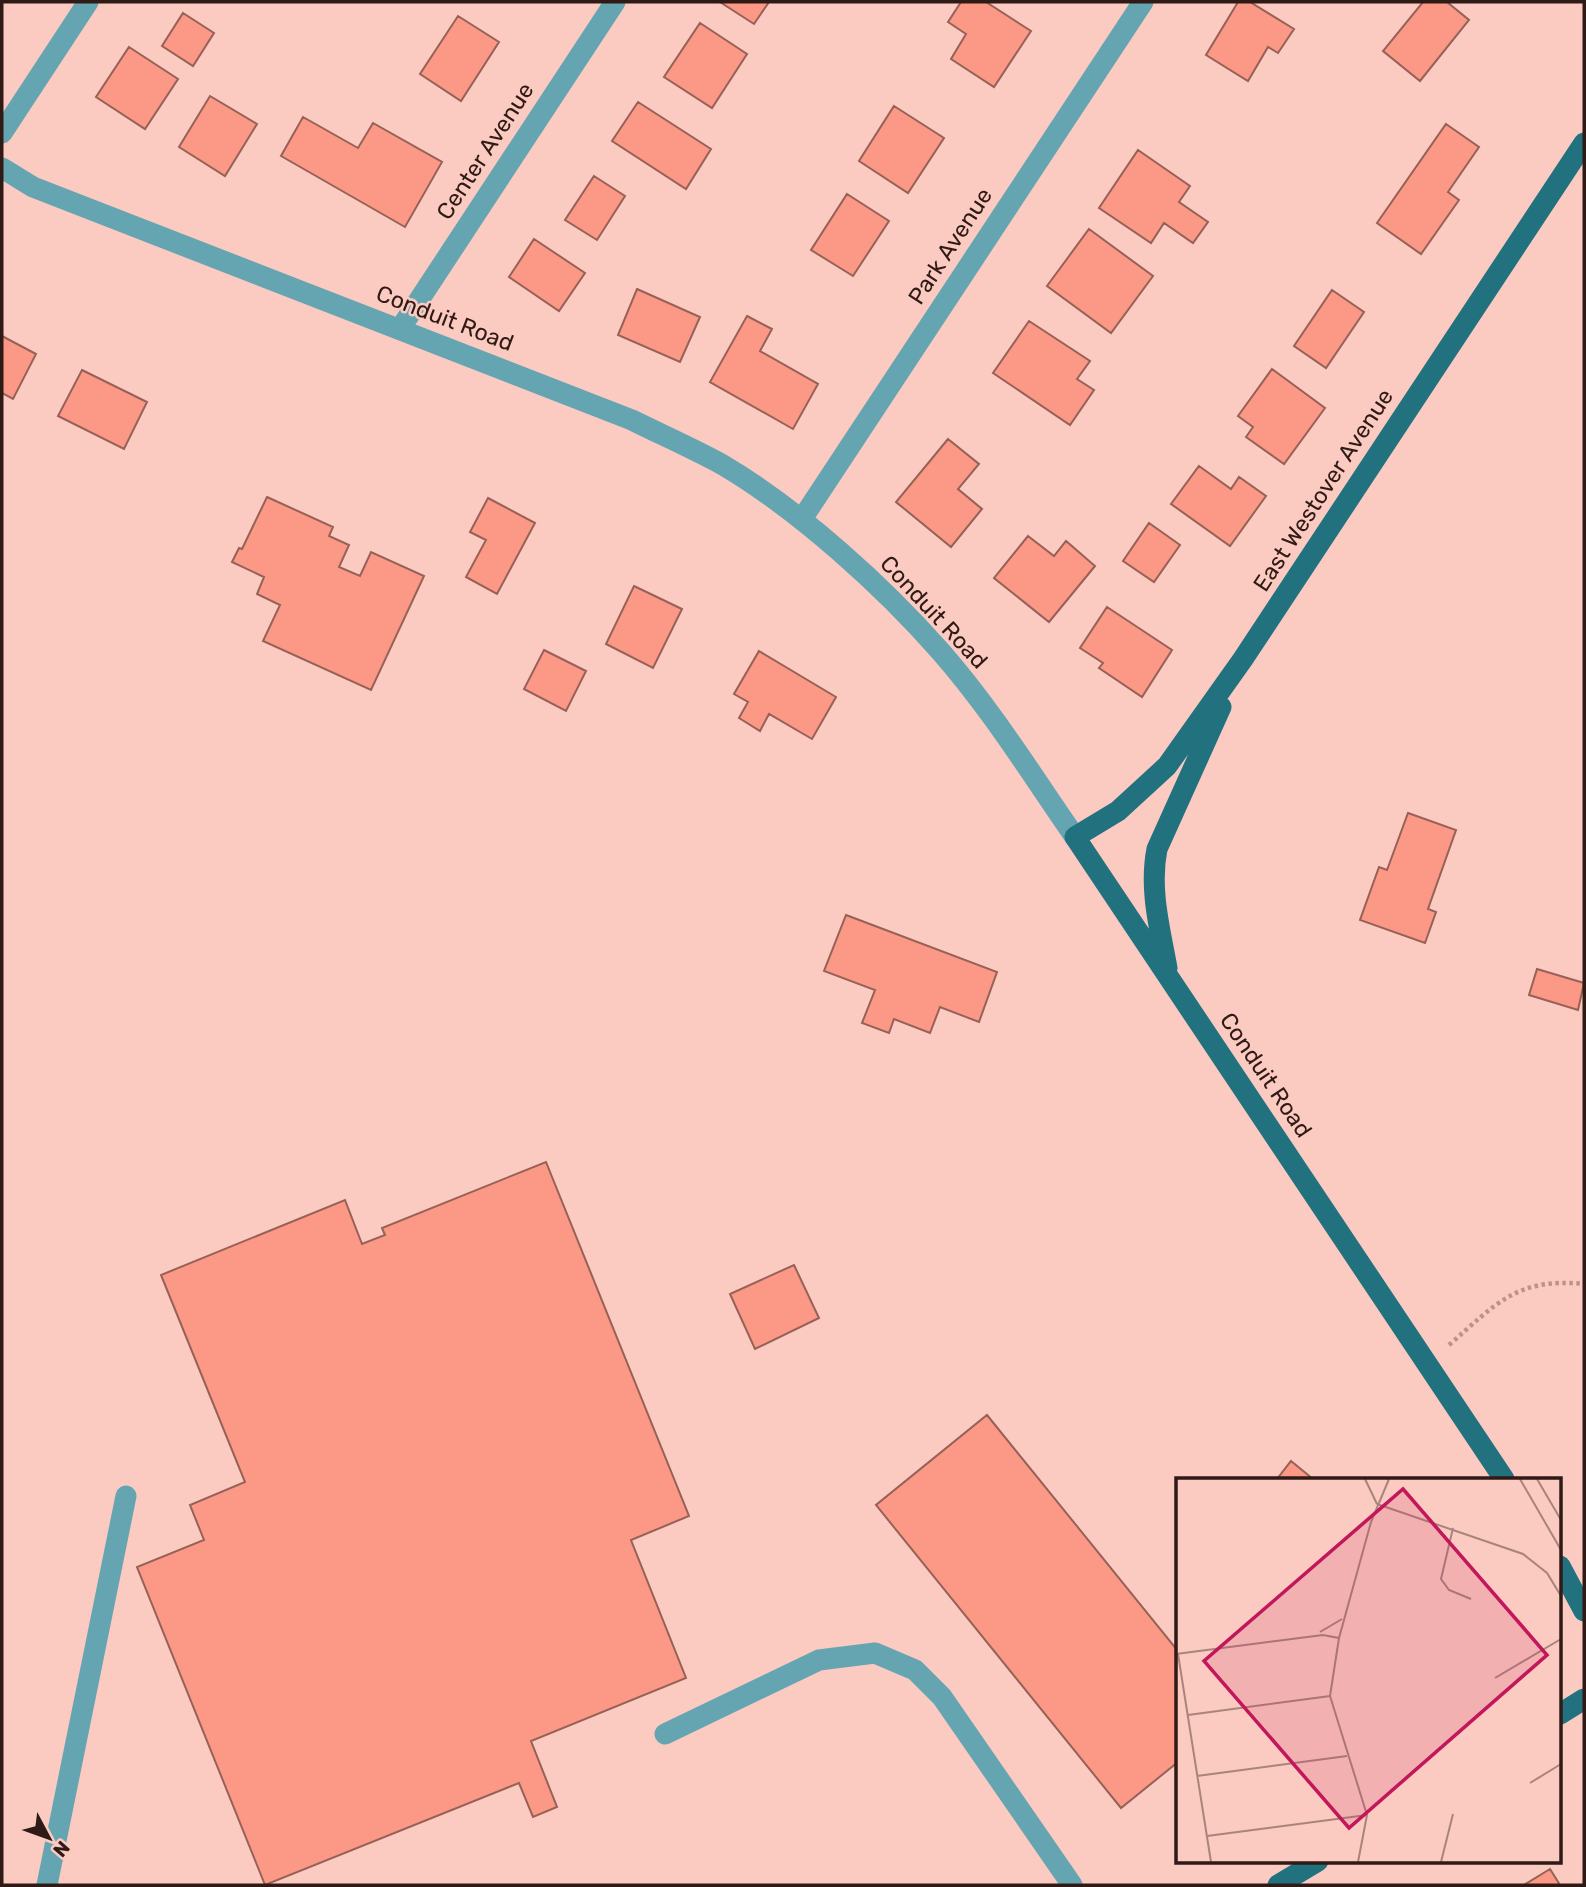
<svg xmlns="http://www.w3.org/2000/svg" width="1586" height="1887" viewBox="0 0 1586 1887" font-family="Rubik,sans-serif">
<rect width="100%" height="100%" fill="#fbcac0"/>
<path fill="#fb9986" stroke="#976157" stroke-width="2" d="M720,2H769L754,24Z
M961,2H986L1031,31L994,87L951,59L966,34L948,22Z
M1238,2H1250L1294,29L1278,53L1268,47L1248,81L1206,55Z
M1423,2H1447L1469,20L1420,81L1383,51Z
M183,13L214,33L193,66L162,46Z
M458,16L499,42L461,101L420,74Z
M700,23L747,54L712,108L664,77Z
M129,47L178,79L145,129L96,97Z
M210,96L257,124L225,176L179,147Z
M638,102L711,149L686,189L612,141Z
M894,106L944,138L908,193L859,161Z
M303,117L358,148L373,123L442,162L405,227L281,156Z
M1446,124L1479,147L1448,192L1459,200L1421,254L1377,223Z
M1138,150L1190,186L1179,202L1208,222L1193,243L1164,223L1151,243L1099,208Z
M594,176L625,196L597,240L565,220Z
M847,194L889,221L853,276L811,250Z
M1089,229L1153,276L1111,333L1047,286Z
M534,239L585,273L559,311L509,277Z
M637,289L700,317L680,362L618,335Z
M1332,290L1364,312L1326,368L1294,346Z
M747,316L772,329L760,351L818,384L793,429L710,382Z
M1029,321L1090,361L1077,379L1094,390L1070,425L993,373Z
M2,336L36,354L13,399L2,393Z
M1272,369L1325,408L1284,464L1246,437L1253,427L1238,416Z
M82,370L147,402L124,449L58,416Z
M948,439L979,464L958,489L982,509L951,547L896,502Z
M1199,466L1231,489L1239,477L1266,496L1230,546L1171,504Z
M267,497L333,527L329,536L349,545L339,567L360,576L371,552L424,576L371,690L263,641L280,605L257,594L264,577L232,562L239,548L242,549Z
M488,498L535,523L497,594L466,577L486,540L470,532Z
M1149,523L1180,545L1154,582L1123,561Z
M1028,536L1054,556L1066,541L1095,566L1049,622L994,578Z
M634,586L682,609L653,668L606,644Z
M1107,607L1172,650L1142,697L1099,668L1103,663L1080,648Z
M544,650L586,671L566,711L524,689Z
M759,651L836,697L812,739L769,714L760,731L739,718L748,702L734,694Z
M1408,813L1456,830L1428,909L1436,912L1425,943L1360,920L1379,867L1387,870Z
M846,915L997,972L979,1022L940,1007L930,1033L894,1019L889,1033L862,1023L875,990L824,971Z
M1537,969L1584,983L1578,1010L1529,995Z
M546,1162L689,1516L631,1540L686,1678L531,1741L557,1807L533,1817L519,1783L265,1885L137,1567L204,1540L190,1505L245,1482L161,1275L345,1200L362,1244L385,1235L382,1228Z
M794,1265L819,1318L755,1349L730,1294Z
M987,1415L1178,1651V1762L1121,1808L876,1505Z
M1291,1461L1313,1479H1277Z
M1550,1869L1560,1885H1524Z"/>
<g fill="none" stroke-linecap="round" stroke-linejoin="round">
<path stroke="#bc938b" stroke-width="4.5" stroke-dasharray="3.5 3.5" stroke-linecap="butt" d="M1449,1345C1496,1304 1517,1277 1584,1284"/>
<path stroke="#65a5b2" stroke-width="21" d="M2,133L88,2
M2,168L33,187L632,420C662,435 694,449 723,465C799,510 883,586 941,652C991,709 1032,775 1075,837
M400,329L615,2
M802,519L1143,2
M665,1734L819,1660L875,1653L915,1670L942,1697L1072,1885
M47,1885L126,1496"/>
<path stroke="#21717f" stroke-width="21" d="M1167,968C1160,929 1149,889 1157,849L1221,707
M1504,1479L1075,837L1118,811L1167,766L1243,659L1584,143
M1560,1566L1584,1611
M1560,1714L1584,1699
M1278,1885L1318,1861"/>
</g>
<g text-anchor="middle" stroke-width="5" stroke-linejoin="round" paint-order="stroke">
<g font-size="23" fill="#301a16" stroke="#fbcac0">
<text transform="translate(485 151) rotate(-57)" y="8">Center Avenue</text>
<text transform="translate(950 246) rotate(-57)" y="8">Park Avenue</text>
<text transform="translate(445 318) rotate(21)" y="8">Conduit Road</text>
<text transform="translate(1323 490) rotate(-57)" y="8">East Westover Avenue</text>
<text transform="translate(934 612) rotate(47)" y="8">Conduit Road</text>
<text transform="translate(1266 1075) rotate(56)" y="8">Conduit Road</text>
</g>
</g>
<g transform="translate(1176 1478)">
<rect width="385" height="385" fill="#fbcac0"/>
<path fill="none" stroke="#aa847c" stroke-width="2" d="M189,1L201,26M344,1L385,72M361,1L385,42M201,26L347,76L371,95L385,118M277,50L265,101L273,112L295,121M144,154L166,141M163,160L154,218L191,337L182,384M0,176L147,157L163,160L195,44L213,1M2,176L35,384M319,200L385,161M12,237L154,218M21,298L171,278M354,305L385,286M31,358L191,337M265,384L277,336"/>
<path fill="#c2185b" fill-opacity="0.15" stroke="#c2185b" stroke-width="3.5" d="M227,11L371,177L173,350L28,183Z"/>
<rect width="385" height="385" fill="none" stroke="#301a16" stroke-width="3.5"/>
</g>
<rect width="1586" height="1887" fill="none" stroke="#301a16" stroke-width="7"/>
<g transform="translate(49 1838) rotate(131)" stroke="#fbcac0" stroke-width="5" paint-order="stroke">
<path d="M0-5L12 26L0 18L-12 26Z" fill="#301a16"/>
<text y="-10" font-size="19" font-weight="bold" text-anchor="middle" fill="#301a16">N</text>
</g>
</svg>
